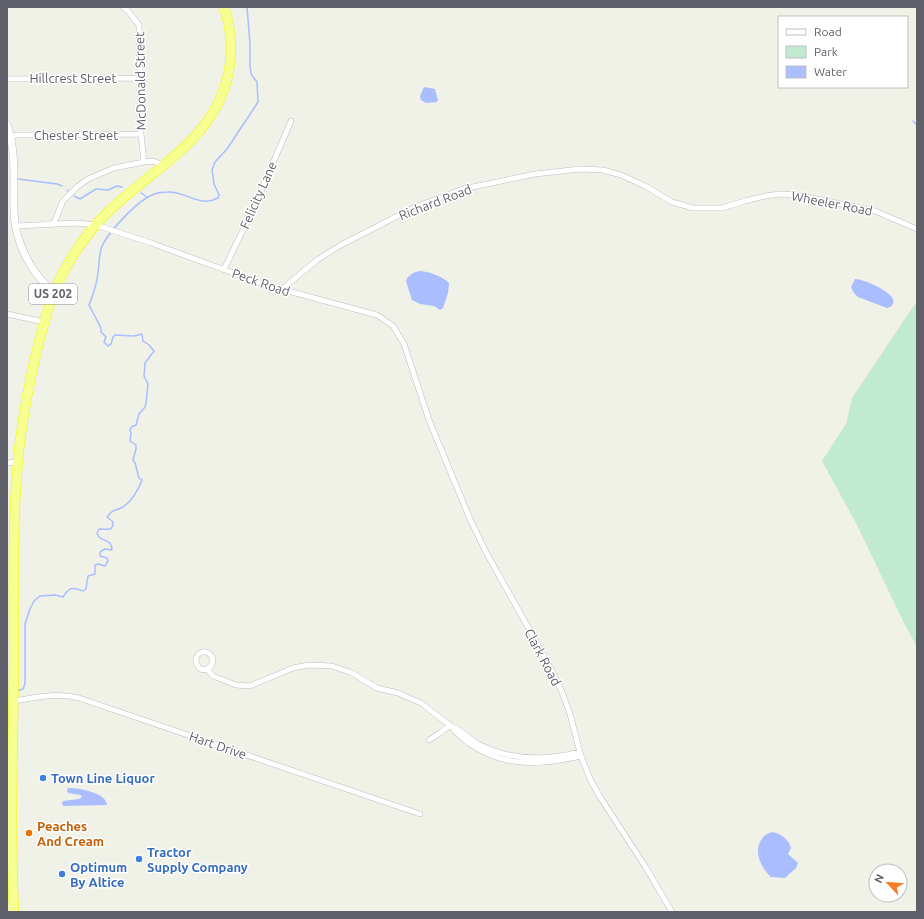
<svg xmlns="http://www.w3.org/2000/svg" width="924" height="919" viewBox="0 0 924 919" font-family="Ubuntu,sans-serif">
<rect width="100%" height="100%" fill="#f0f1e7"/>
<path fill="#c2ead0" d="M917,301V647L903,621L857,525L822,461L846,424L852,398Z"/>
<path fill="#a9bdff" d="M424,87L435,89L438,100L437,102L426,103L421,100L420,96Z
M419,271C428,271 442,276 449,283L448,293L443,308L440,310L434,306L420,304L412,300L406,281L407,278L413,273Z
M855,279C864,279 890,291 893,299C894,302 893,303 892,306L887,308L858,297L854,293L851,287Z
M68,788C78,788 106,792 107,805L63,806L62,803L63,801L79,799L82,797L81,795L68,793L67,791Z
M772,832C781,833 789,840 791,848L788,854L798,863L796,868L785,878L771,877C762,868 754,855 760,842C763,836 766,834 772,832Z"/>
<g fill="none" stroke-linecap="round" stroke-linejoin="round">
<path stroke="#a9bdff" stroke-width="1.5" d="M913,121L917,125
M18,179L57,184L62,186
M67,190L68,191
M141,193L147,197
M74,196L80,199L96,189L108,190L117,186L122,187
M17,691L23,689L25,684V624L30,609L34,601L40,596L55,595L63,597C69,587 72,587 83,591L86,589L88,576L95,574V565L98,564L105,566L108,561L107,558L100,556V552L105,549L112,550C112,540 105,542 99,537L97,533L99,529C107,529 113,532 113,522L107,517C115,507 115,512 123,507C133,500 138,491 142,480L139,478L135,463L133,460L136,449V445L130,441L131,433L130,430L131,427L136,425L139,414L145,407L146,403L148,384L144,376L145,363L154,351L149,345L143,341L142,334L134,336L115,335L113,337L111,344L108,346L104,342L106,337L101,332V328L89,305C93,295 97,284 98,273C99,265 99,257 101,249C106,234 134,205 148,197C153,194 162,192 168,192C186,191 199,208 218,198L219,195L214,184L212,170L215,162L227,149L258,102L257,82L251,74L250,66V44L247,7"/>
<g stroke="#bebec6" stroke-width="6">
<path id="street" d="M123,7L128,11L139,25L141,134L144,162
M7,79L140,78
M11,137L16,135H41L141,134
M54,223L63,201L77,187L88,179L114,168L144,162L153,161L163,165
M16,226L77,223L96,225L151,243L266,285L377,315L393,326L404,344L429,420L470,519L487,554L547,661L562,692L570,714L581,756L591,781L600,797L645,866L672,912
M224,269L253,210L291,121
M281,290L317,260L341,245L415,207L463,189L535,174L580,169L603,170L621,175L645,186L672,202L693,208H722L745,201L765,196L780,194L797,195L875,211L917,229
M7,314L44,322
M7,463L18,462
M207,669L212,665L213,659C207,644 189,655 199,668L203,670L207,669L213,676L236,685L250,686L293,668L309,665L332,666L352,673L377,688L398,693L421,703L452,727
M13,701C35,698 57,692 79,698L420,814
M429,740L440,733L450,725
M580,752C545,761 511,761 478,744C469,739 462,730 452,727C456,734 464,739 470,744C505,768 542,765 581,756"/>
</g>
<g stroke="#bfbfc8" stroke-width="8">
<path id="secondary" d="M7,125C17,154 13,182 14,212C15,242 31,274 54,292"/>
</g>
<g stroke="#f2f800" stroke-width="10">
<path id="highway" d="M14,912C10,829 13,745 14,662C14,595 12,527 18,461C21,425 28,389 36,354C43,327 49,300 62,275C74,252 89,230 108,212C154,167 217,139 229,70C233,48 231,28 224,7"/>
</g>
<use href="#street" stroke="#fff" stroke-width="5"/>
<use href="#secondary" stroke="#fff" stroke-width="7"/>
<use href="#highway" stroke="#f6ff90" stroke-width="9"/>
</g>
<g fill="#3f7fe0" stroke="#fff" stroke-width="1.5">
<circle cx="43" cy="778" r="4"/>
<circle cx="139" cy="859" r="4"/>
<circle cx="62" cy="874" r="4"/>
</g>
<circle fill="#e8710a" stroke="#fff" stroke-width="1.5" cx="29" cy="833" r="4"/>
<g text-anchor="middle" stroke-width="3" stroke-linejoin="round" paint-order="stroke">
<rect fill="#fff" stroke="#8e8f95" stroke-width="1" x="29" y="284" width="48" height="20" rx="3"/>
<g font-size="12" font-weight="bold" fill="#5e5f68">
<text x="53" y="298">US 202</text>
</g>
<g font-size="13" fill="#5e5f68" stroke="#fff">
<text x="73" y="83">Hillcrest Street</text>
<text transform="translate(140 81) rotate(-91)" y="5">McDonald Street</text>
<text x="76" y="140">Chester Street</text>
<text transform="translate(258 195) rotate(-66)" y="5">Felicity Lane</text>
<text transform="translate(435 202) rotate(-21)" y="5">Richard Road</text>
<text transform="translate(832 203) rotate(11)" y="5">Wheeler Road</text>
<text transform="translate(261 282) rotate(19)" y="5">Peck Road</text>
<text transform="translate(543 657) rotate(62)" y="5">Clark Road</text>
<text transform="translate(218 745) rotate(19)" y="5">Hart Drive</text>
</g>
<g font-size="13" font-weight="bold" fill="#366cbe" stroke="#fff" text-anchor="start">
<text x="51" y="783">Town Line Liquor</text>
<text x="147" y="857">Tractor<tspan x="147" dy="15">Supply Company</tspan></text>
<text x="70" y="872">Optimum<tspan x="70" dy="15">By Altice</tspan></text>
</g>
<g font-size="13" font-weight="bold" fill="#c56008" stroke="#fff" text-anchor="start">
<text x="37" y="831">Peaches<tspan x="37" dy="15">And Cream</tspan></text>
</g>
</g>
<rect width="924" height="919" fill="none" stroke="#5e5f68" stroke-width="16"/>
<rect x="778" y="16" width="130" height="72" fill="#ffffff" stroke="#bfbfc3"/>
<rect x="786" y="29" width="20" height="6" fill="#ffffff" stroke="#bfbfc3"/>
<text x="814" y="36" font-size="12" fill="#5e5f68">Road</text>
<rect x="786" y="46" width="20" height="12" fill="#c2ead0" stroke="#bfbfc3"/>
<text x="814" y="56" font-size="12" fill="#5e5f68">Park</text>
<rect x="786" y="66" width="20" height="12" fill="#a9bdff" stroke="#bfbfc3"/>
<text x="814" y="76" font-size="12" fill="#5e5f68">Water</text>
<g transform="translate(888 883) rotate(296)"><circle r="19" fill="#ffffff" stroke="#bfbfc3"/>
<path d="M0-3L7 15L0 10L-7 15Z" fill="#f67e29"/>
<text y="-6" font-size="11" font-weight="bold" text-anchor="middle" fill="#5e5f68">N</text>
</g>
</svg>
